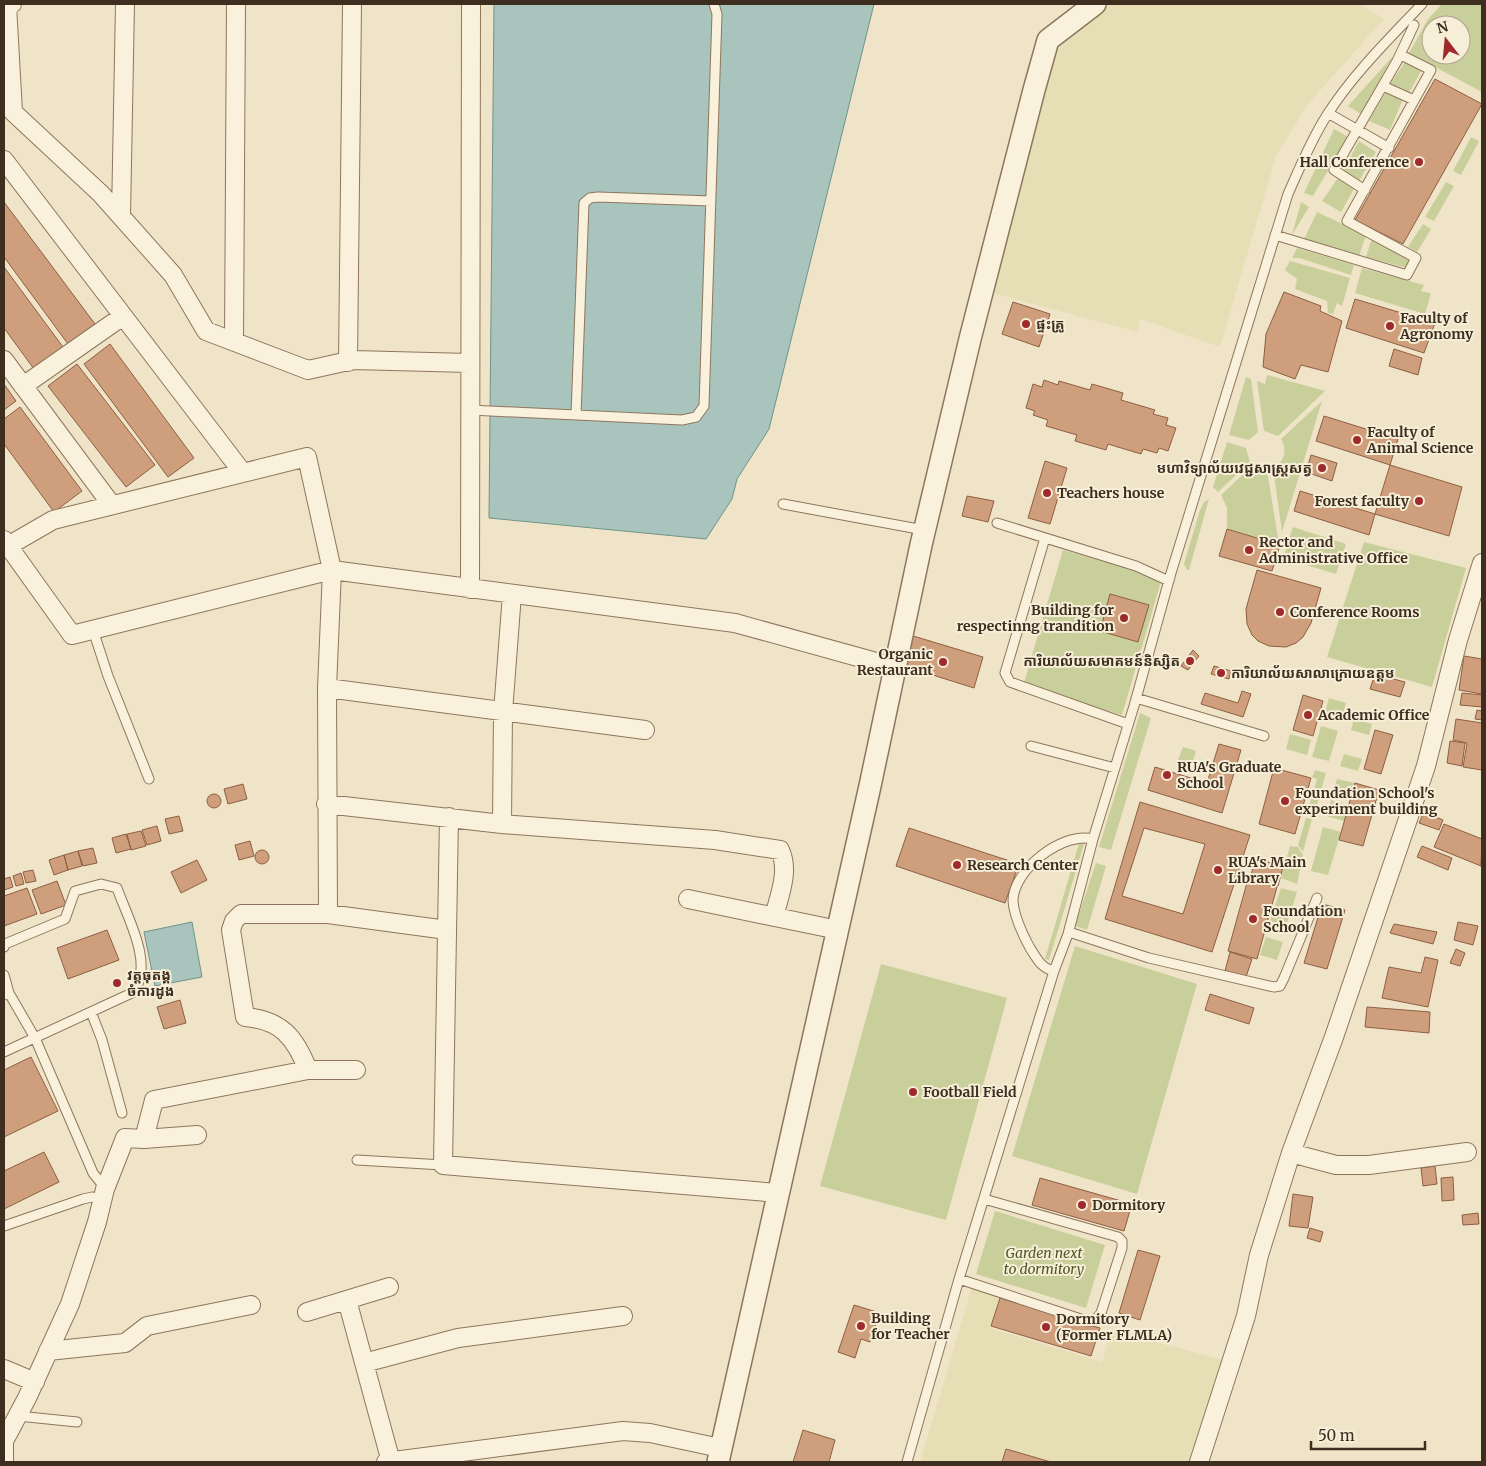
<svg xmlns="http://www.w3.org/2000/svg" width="1486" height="1466" viewBox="0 0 1486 1466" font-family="Merriweather,'Noto Sans Khmer',serif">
<rect width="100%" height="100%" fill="#f0e4c8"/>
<path fill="#e6deb5" d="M1111,4H1361L1384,19L1308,104L1276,156L1220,347L1140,319L1138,332L992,293L1058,46Z
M972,1287L1000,1296L990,1328L1102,1362L1112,1330L1223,1360L1192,1462H920Z"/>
<path fill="#c9cf9b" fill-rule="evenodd" d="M1442,4H1482V92L1409,53L1428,19ZM1431,25H1461V55H1431Z
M1393,56L1361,114L1348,106Z
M1405,62L1421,71L1409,93L1390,84Z
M1387,90L1403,99L1390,130L1369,121Z
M1334,129L1348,137L1313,196L1304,193Z
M1471,137L1479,141L1461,175L1453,171Z
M1359,141L1376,152L1359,181L1342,172Z
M1338,178L1355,187L1341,212L1322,201Z
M1446,182L1454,186L1434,221L1425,217Z
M1301,202L1309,207L1292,235Z
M1317,212L1366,235L1359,256L1304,239Z
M1423,224L1431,229L1417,252L1408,247Z
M1372,238L1412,261L1407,268L1366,257Z
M1297,248L1354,265L1351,275L1299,258H1292Z
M1290,261L1350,278L1342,306L1337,303L1333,314L1328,313L1327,301L1295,289L1297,279L1285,270Z
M1362,268L1424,285L1421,291L1431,293L1425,314L1355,293Z
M1267,375L1325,391L1278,436L1264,431L1257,381L1265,384Z
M1246,377L1251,379L1258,432L1249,440L1229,435Z
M1322,401L1282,532L1273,468C1284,462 1288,451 1281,439Z
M1227,442L1246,448L1250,462L1218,492L1213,487Z
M1253,465L1267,470L1279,544L1227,529V508L1221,495Z
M1209,499L1189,570H1187L1184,564L1200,510L1204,502Z
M1293,527L1346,544L1336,574L1283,558Z
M1364,542L1466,568L1432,687L1327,657Z
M1063,550L1162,578L1122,715L1023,686Z
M1329,698L1346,703L1342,718L1325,712Z
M1140,713L1151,718L1111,850L1099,847Z
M1354,719L1372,724L1369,735L1351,730Z
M1321,726L1338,731L1329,761L1312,757Z
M1290,734L1311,740L1307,755L1286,749Z
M1183,747L1196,751L1192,764L1178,760Z
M1344,754L1362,759L1358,771L1340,766Z
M1315,770L1326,773L1315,812L1308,810L1317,779L1312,777Z
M1337,779L1355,783L1351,795L1334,790Z
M1331,800L1349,806L1344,821L1326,816Z
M1306,818L1312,819L1303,852L1298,845Z
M1323,827L1341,832L1328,875L1311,871Z
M1079,843L1084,844L1049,960L1045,959Z
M1290,846L1298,847L1303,855L1297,884L1281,878Z
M1096,863L1106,866L1087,930L1075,926Z
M1281,888L1297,892L1286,926L1270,921Z
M1266,937L1283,942L1277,960L1260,955Z
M1075,946L1197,984L1137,1194L1012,1156Z
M881,964L1007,998L946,1220L820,1186Z
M995,1211L1105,1245L1086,1308L976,1274Z"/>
<path fill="#a9c4bc" stroke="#6f938a" d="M494,4H874L769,429L737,479L732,499L706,539L489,518Z
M192,922L202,977L155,986L144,932Z"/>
<path fill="#cf9f7d" stroke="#8d5f41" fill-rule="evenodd" d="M1435,79L1482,104L1403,244L1355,220Z
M4,202L95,324L68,344L4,257Z
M4,267L63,347L34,369L4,328Z
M1284,292L1321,306L1320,311L1342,321L1328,372L1301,365L1295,379L1263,367L1266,334Z
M1355,299L1435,323L1424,353L1346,328Z
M1013,302L1050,314L1039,347L1002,334Z
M110,344L194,458L168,477L84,364Z
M1394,349L1422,358L1418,375L1389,366Z
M77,364L155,465L126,487L48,386Z
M1044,380L1058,385L1059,381L1090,390L1092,384L1123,393L1121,400L1155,410L1153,414L1168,418L1166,425L1176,428L1168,451L1159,448L1157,453L1143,449L1141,454L1108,444L1106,450L1075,441L1077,435L1046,426L1048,420L1033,415L1035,411L1026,408L1033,384L1042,387Z
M4,384L16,401L4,410Z
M20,407L82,491L54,512L4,444V419Z
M1324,416L1398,439L1390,465L1316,441Z
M1311,455L1337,463L1332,481L1306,472Z
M1045,461L1067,468L1050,524L1028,518Z
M1390,465L1462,487L1449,536L1375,514Z
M1300,491L1375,514L1369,535L1294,511Z
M967,496L994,501L988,522L962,516Z
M1227,529L1280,545L1272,571L1219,556Z
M1257,570L1321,588L1311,623L1303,637L1296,643L1286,647L1269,646L1258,641L1252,635L1247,624L1246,609Z
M1110,594L1149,605L1138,642L1100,631Z
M910,635L983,657L974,688L904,666Z
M1193,650L1199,656L1188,670L1181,666Z
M1464,656L1482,659V694L1459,690Z
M1214,666L1231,671L1229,679L1211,674Z
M1375,674L1405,682L1400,697L1370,689Z
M1242,691L1251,694L1243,717L1201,704L1205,693L1238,703Z
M1462,693L1482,695V707L1460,705Z
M1303,695L1323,701L1313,736L1293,730Z
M1477,710L1482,711V720L1475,719Z
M1456,719L1482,723V770L1463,767L1467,743L1453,740Z
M1375,730L1393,735L1381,774L1364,769Z
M1450,741L1465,743L1462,766L1447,763Z
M1219,744L1241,750L1222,813L1148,790L1155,767L1207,783Z
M1274,768L1311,778L1295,834L1259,824Z
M1355,783L1379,790L1363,846L1339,840Z
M243,784L247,799L228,804L224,789Z
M207 801a7 7 0 1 1 14 0a7 7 0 1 1-14 0Z
M1140,802L1250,835L1212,952L1105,919ZM1144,828L1205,844L1183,914L1122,896Z
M1424,812L1443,820L1439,830L1419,823Z
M179,816L183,831L169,834L165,819Z
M1444,824L1482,839L1481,866L1434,847Z
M157,826L161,841L147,845L142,830Z
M909,828L1019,864L1005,903L896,866Z
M141,831L146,846L131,850L127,834Z
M126,834L131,849L116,853L112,838Z
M250,841L254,856L239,860L235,845Z
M1422,846L1452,858L1448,870L1417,857Z
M93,848L97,863L83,866L78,851Z
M255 857a7 7 0 1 1 14 0a7 7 0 1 1-14 0Z
M78,851L82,866L68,870L64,855Z
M64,855L68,870L54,875L49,860Z
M1256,858L1283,867L1278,886L1250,878Z
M197,860L207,880L181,893L171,872Z
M33,870L36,881L26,883L23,872Z
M21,873L24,884L16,886L13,876Z
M10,877L13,887L4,890V879Z
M1248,879L1277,887L1257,959L1228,951Z
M57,881L66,905L41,914L32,890Z
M27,888L37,914L4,926V896Z
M1322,904L1345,910L1327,969L1304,963Z
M1458,922L1478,926L1473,945L1454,940Z
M1394,924L1437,932L1433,944L1390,933Z
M107,930L119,960L68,979L57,948Z
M1456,949L1465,953L1460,966L1450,963Z
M1230,952L1252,959L1246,977L1225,971Z
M1425,957L1438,960L1428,1007L1382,998L1389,967L1421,973Z
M1210,994L1254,1008L1249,1024L1205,1010Z
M180,1000L186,1023L164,1029L157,1007Z
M1367,1007L1430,1012L1429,1033L1365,1027Z
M31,1057L58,1111L4,1137V1070Z
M44,1152L59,1182L4,1209V1171Z
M1435,1166L1437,1184L1423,1186L1421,1168Z
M1453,1177L1454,1200L1442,1201L1441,1178Z
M1040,1178L1132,1204L1124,1231L1032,1205Z
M1293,1194L1313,1197L1308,1228L1289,1226Z
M1478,1213L1479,1224L1463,1225L1462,1215Z
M1310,1228L1323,1232L1320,1242L1307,1238Z
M1138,1250L1160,1256L1140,1320L1119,1313Z
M1000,1298L1100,1328L1091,1356L991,1326Z
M854,1305L880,1313L870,1342L861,1339L855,1358L838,1352Z
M803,1430L835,1440L829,1462H793Z
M1006,1449L1051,1462H1002Z"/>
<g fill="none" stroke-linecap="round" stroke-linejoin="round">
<g stroke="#8d765c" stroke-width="11">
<path id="service" d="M1383,86L1414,100
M1328,113L1389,148
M1365,190L1334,170L1397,61L1414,25
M1275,235L1407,275L1416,258L1347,221L1431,70L1401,55
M470,410L682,420L696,417L704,406L717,14L714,4
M576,415L584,203L590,198L598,197L711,201
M783,504L924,530
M997,523L1136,566L1169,581
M1045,538L1005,673L1010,682L1128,724
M93,630L108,676L149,779
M1136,698L1264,736
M1031,746L1115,768
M1069,932L1149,958L1274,987L1280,986L1284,978L1317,898
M4,947L5,944L65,919L75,891L101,884L117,888C127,917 154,963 134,992L4,1052
M1054,971C1041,968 1037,959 1030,948C1023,935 1014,916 1013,901C1013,869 1064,831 1093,839
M4,975L9,993L4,995
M9,993L35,1038L93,1173L105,1188
M91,1012L102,1040L122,1113
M357,1160L443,1165
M4,1226L83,1199L92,1197L102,1199
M959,1279L1087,1321H1094L1101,1313L1122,1248V1241L1118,1237L984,1199
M18,1416L77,1422
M907,1462L959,1279L1054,971L1068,934L1093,839L1134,706L1171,573L1288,194C1300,167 1311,140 1327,115C1353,74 1389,39 1422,4"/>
</g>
<g stroke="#8d765c" stroke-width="20">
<path id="minor" d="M12,4L7,5L13,112L101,194L173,275L206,331L308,370L353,360L469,363
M4,160L243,473
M121,216L125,4
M234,342L236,4
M4,360L111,504
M348,362L352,4
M23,386L123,316
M4,540L72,635L332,570L735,623L894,667
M8,546L53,520L307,457L332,570L327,688L328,914
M470,589L471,4
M327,688L645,730
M326,804L502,824L715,840L780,850C790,871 779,896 774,917
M449,817L443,1165L778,1193
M502,824L503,712L512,594
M688,899L838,930
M308,1070C295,1037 281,1020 245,1017L231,930L234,921L241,914H328L447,930
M144,1139L197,1135
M1291,1153L1336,1165H1369L1467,1152
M347,1300L391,1462
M307,1312L389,1287
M48,1351L125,1343L147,1326L251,1305
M364,1363L458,1338L623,1316
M4,1369L35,1382
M4,1462V1441L27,1398L70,1304L97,1222L105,1189L125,1138L144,1139L154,1100L308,1070H356
M386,1462L623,1431L650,1433L720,1448
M1199,1462L1246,1316L1259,1255L1291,1153L1334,1037L1426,766L1458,640L1482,563"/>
</g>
<g stroke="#8d765c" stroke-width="24">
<path id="tertiary" d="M718,1462L870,786L921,545L970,339L1034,90L1048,40L1095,4"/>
</g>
<use href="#service" stroke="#faf1dc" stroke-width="9"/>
<use href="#minor" stroke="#faf1dc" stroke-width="18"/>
<use href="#tertiary" stroke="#faf1dc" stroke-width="21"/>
</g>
<g fill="#9e2a2b" stroke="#f7eed8" stroke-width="2">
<circle cx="1419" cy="162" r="5"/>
<circle cx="1026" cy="324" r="5"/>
<circle cx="1390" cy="326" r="5"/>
<circle cx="1357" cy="440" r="5"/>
<circle cx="1322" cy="468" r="5"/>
<circle cx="1047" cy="493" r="5"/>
<circle cx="1419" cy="501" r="5"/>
<circle cx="1249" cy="550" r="5"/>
<circle cx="1280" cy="612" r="5"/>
<circle cx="1124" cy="618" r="5"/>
<circle cx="1190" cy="661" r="5"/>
<circle cx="943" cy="662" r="5"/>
<circle cx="1221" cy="673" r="5"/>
<circle cx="1308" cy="715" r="5"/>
<circle cx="1167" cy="775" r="5"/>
<circle cx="1285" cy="801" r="5"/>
<circle cx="957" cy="865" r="5"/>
<circle cx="1218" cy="870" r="5"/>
<circle cx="1253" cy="919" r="5"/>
<circle cx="117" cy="983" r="5"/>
<circle cx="913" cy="1092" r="5"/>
<circle cx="1082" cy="1205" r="5"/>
<circle cx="861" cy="1326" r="5"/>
<circle cx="1046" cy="1327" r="5"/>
</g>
<g text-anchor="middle" stroke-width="4" stroke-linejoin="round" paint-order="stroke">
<g font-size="14" font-weight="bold" fill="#3d2e20" stroke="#f7eed8" text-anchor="start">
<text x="1409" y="167" text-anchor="end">Hall Conference</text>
<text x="1400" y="323">Faculty of<tspan x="1400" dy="16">Agronomy</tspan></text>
<text x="1036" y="329">ផ្ទះគ្រូ</text>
<text x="1367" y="437">Faculty of<tspan x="1367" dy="16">Animal Science</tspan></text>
<text x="1312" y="473" text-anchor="end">មហាវិទ្យាល័យវេជ្ជសាស្ត្រសត្វ</text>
<text x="1057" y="498">Teachers house</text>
<text x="1409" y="506" text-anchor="end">Forest faculty</text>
<text x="1259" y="547">Rector and<tspan x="1259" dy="16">Administrative Office</tspan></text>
<text x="1114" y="615" text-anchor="end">Building for<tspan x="1114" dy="16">respectinng trandition</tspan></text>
<text x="1290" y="617">Conference Rooms</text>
<text x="933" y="659" text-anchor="end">Organic<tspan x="933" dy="16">Restaurant</tspan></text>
<text x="1180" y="666" text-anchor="end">ការិយាល័យសមាគមន៍និស្សិត</text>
<text x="1231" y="678">ការិយាល័យសាលាក្រោយឧត្តម</text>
<text x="1318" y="720">Academic Office</text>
<text x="1177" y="772">RUA's Graduate<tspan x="1177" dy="16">School</tspan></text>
<text x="1295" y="798">Foundation School's<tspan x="1295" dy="16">experiment building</tspan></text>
<text x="1228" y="867">RUA's Main<tspan x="1228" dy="16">Library</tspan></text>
<text x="967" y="870">Research Center</text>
<text x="1263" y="916">Foundation<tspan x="1263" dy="16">School</tspan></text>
<text x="127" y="980">វត្តធុតង្គ<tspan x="127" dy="16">ចំការដូង</tspan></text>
<text x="923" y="1097">Football Field</text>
<text x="1092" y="1210">Dormitory</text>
<text x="871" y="1323">Building<tspan x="871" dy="16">for Teacher</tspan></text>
<text x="1056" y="1324">Dormitory<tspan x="1056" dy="16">(Former FLMLA)</tspan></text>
</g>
<g font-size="14" font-style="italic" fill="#4d5a26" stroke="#f7eed8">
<text x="1044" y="1258">Garden next<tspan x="1044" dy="16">to dormitory</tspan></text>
</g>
</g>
<rect width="1486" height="1466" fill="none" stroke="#3d2e20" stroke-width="10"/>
<g transform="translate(1446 40) rotate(344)"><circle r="24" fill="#f7eed8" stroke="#ada18e"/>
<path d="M0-4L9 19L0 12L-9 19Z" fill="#9e2a2b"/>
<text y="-8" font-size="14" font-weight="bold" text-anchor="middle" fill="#3d2e20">N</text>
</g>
<path d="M1311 1441v8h114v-8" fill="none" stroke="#3d2e20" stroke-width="2.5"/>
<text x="1318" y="1441" font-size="15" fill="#3d2e20" stroke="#f7eed8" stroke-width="4" paint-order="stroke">50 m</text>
</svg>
